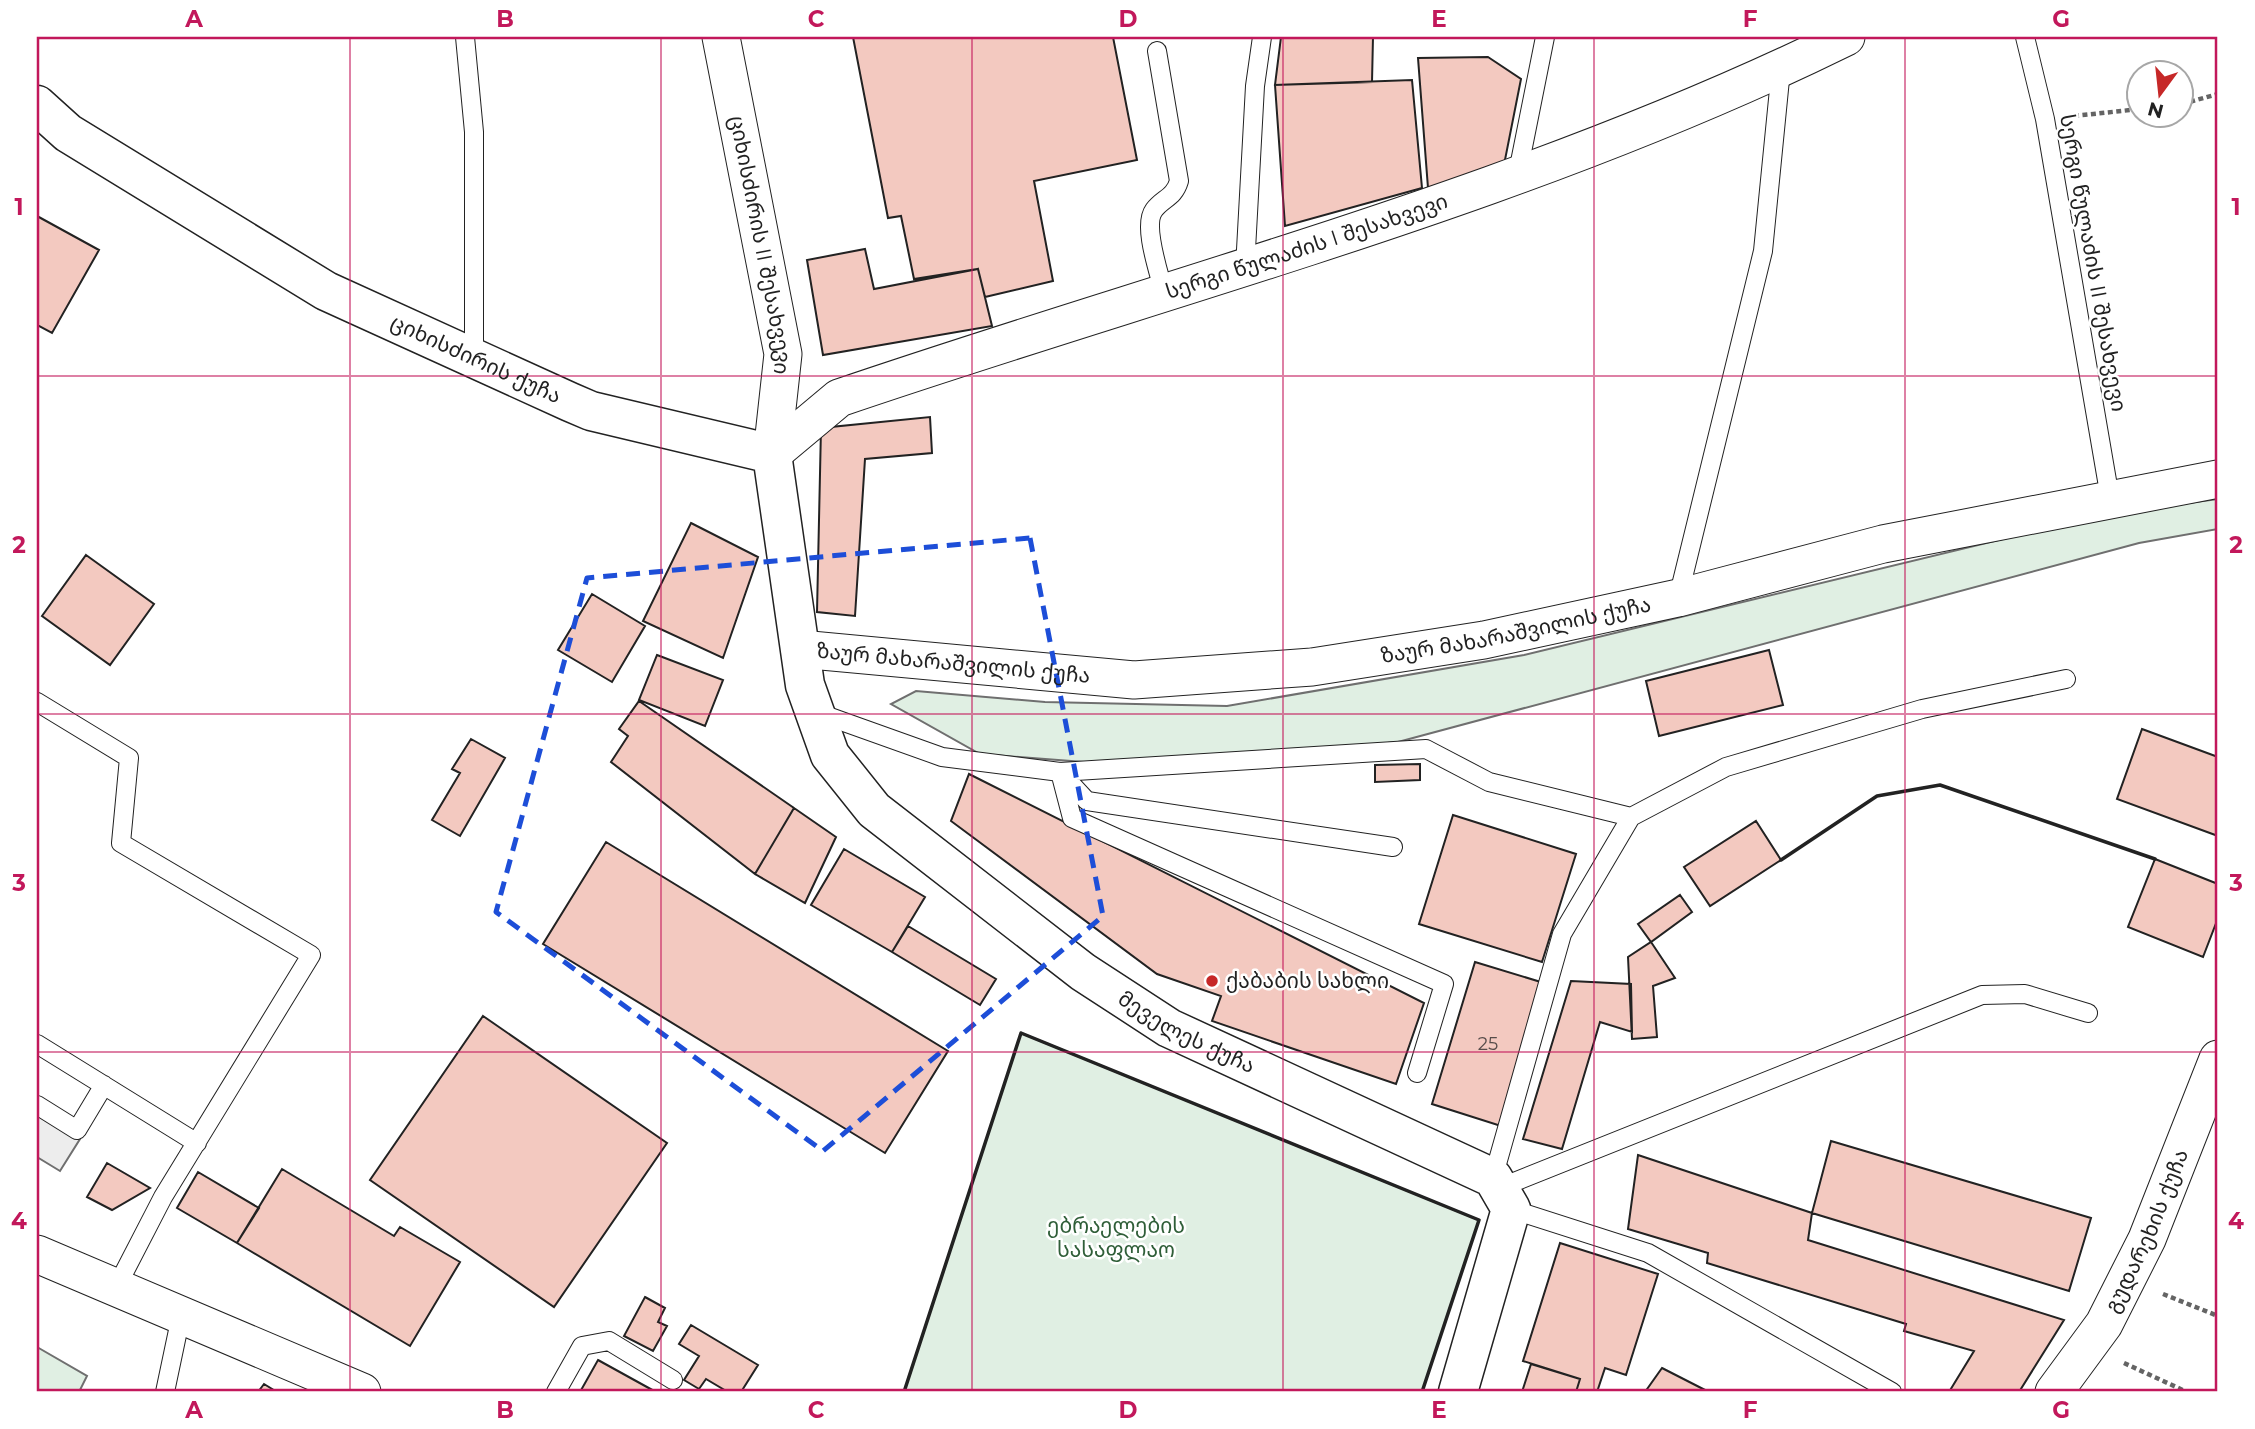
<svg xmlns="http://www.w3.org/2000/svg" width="2255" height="1429" viewBox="0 0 2255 1429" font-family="Montserrat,'Noto Sans Georgian',sans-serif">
<rect width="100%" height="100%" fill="#fff"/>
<path fill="#e0efe3" stroke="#6f6f6f" stroke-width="2" d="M2218,499V529L2139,543L1398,742L1136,766L980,754L891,704L916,691L1045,702L1227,706L1524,655L2106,514Z
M1021,1033L1479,1220L1422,1392H904Z
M37,1347L87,1376L79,1392H37Z"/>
<path fill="#ededed" stroke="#6f6f6f" stroke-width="2" d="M37,1113L80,1139L60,1171L37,1157Z"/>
<path fill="#f3c9c0" stroke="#222" stroke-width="2" d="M853,37H1113L1137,160L1034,181L1053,281L985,297L978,269L914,279L901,216L888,218Z
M1281,37H1373L1372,82L1275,85Z
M1488,57L1521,79L1503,170L1428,188L1418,58Z
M1412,80L1422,188L1285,226L1275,85Z
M37,216L99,250L52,333L37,325Z
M865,249L874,289L978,269L992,326L823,355L807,260Z
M930,417L932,453L865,459L855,616L817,612L821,428Z
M691,523L758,557L723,658L643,621Z
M86,555L154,604L110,665L42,616Z
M592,594L645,626L612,682L558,650Z
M1769,650L1783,705L1659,736L1646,681Z
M657,655L723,680L705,726L639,700Z
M639,701L794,808L755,874L611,762L628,736L619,729Z
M2142,729L2218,757V836L2117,799Z
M471,739L505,758L460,836L432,820L460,773L452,769Z
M1420,764V780L1375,782V765Z
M969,774L1424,1003L1396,1084L1212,1021L1221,996L1157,974L951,821Z
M794,808L836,837L805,903L755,874Z
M1453,815L1576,854L1542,962L1419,924Z
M1756,821L1781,860L1710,906L1684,867Z
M606,842L948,1051L885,1153L543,944Z
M844,849L925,897L892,952L811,905Z
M2155,859L2218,884V918L2203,957L2128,927Z
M1680,895L1692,912L1651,942L1638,924Z
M908,926L996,979L980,1005L892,952Z
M1651,942L1675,978L1653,986L1657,1037L1632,1039L1628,957Z
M1475,962L1544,983L1501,1126L1432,1104Z
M1571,981L1631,984L1632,1032L1600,1022L1562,1149L1523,1139Z
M483,1016L667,1143L554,1307L370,1180Z
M1831,1141L2091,1218L2069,1291L1812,1213Z
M1638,1155L1812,1213L1808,1240L2064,1320L2019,1392H1949L1974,1351L1904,1331L1906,1324L1707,1263L1708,1253L1628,1229Z
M107,1163L150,1188L112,1210L87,1197Z
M282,1169L394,1236L400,1227L460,1262L410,1346L237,1243Z
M198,1172L259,1208L237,1243L177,1208Z
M1560,1243L1658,1274L1626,1375L1605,1368L1597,1392H1576L1580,1379L1523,1361Z
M645,1297L665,1308L658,1322L667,1326L653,1351L624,1336Z
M691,1325L758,1365L741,1392H728L706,1379L699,1389L684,1380L699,1356L679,1344Z
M598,1360L656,1392H580Z
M1531,1364L1580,1379L1576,1392H1522Z
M1662,1368L1709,1392H1645Z
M264,1384L277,1392H258Z"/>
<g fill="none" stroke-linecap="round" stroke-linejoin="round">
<g stroke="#222" stroke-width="20">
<path id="service" d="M465,37L474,132V358
M2025,37L2045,119L2110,498
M1157,51L1179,181C1174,198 1163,198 1154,210C1142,226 1160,275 1164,293
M1517,177L1545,37
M1245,268L1255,86L1262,37
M1678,598L1763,251L1781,69
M37,702L129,758L121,843L311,955L163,1197L116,1288
M816,712L942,757L1060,772L1426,749L1489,782L1631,817
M1060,772L1072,818L1444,984L1417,1073
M1062,774L1087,801L1393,847
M37,1044L197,1143
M37,1105L77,1130L104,1085
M1493,1178L1562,934L1631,817L1726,767L1922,709L2066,679
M1499,1188L1982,995L2025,994L2088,1013
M1511,1209L1648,1253L1892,1392
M165,1392L181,1316
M556,1392L582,1346L609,1341L673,1380"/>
</g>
<g stroke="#222" stroke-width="39">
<g id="minor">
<path id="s1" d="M721,37L783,354L772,454"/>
<path id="s2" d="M772,454L839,398C1176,283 1525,195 1846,37"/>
<path id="s3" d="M800,649L1134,680L1312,667L1484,640L1678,598L1883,544L2218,479"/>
<path d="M37,1254L362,1392"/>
<path id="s4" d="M2054,1392L2104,1324L2147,1239L2218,1059"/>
</g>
</g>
<g stroke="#222" stroke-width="41">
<g id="tertiary">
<path id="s5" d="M37,105L68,133L326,291L570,402L591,411L772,454L805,685L830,755L874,810L1083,972L1169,1028L1493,1178L1511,1209L1458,1392"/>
</g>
</g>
<path stroke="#646464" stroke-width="4.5" stroke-dasharray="5 3.5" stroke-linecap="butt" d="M2182,104L2218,94
M2074,116L2140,109
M2163,1294L2218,1316
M2124,1363L2187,1392"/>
<use href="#service" stroke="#fff" stroke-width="18"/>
<use href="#minor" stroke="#fff" stroke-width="37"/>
<use href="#tertiary" stroke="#fff" stroke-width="38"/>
<path stroke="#222" stroke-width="3.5" d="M1781,860L1877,796L1940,785L2155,859
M904,1392L1021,1033L1479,1220L1422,1392"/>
</g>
<path fill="none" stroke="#1d4ed8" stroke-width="5" stroke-dasharray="14 9" stroke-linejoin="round" d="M1030,538L1103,916L823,1151L496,912L587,578Z"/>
<path fill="none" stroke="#c2185b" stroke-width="2" stroke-opacity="0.55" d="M350,37V1392M661,37V1392M972,37V1392M1283,37V1392M1594,37V1392M1905,37V1392M37,376H2218M37,714H2218M37,1052H2218"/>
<circle fill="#c62828" stroke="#fff" stroke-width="2.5" cx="1212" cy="981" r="7"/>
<g text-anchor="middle" stroke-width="5" stroke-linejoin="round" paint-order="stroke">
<g font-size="18" fill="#564c4a">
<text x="1488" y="1050">25</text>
</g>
<g font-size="21" fill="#222" stroke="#fff">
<text dy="7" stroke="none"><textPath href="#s1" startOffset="212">ციხისძირის II შესახვევი</textPath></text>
<text dy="7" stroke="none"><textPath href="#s2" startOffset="579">სერგი წულაძის I შესახვევი</textPath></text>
<text transform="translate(2093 263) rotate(80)" y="7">სერგი წულაძის II შესახვევი</text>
<text dy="7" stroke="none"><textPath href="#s5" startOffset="509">ციხისძირის ქუჩა</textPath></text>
<text dy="7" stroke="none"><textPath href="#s3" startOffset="721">ზაურ მახარაშვილის ქუჩა</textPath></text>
<text dy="7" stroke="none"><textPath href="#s3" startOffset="154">ზაურ მახარაშვილის ქუჩა</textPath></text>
<text dy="7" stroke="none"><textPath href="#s5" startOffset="1584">მეველეს ქუჩა</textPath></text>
<text dy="7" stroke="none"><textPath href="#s4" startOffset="187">გუდარეხის ქუჩა</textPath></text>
</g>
<g font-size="21" fill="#222" stroke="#fff" text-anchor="start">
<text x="1226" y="988">ქაბაბის სახლი</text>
</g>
<g font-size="21" fill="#2f5e38" stroke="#fff">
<text x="1116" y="1233">ებრაელების<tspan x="1116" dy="24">სასაფლაო</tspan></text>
</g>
</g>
<rect width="2255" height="1429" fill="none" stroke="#ffffff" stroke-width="77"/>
<g transform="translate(2160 94) rotate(195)"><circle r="33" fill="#ffffff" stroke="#a7a7a7" stroke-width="2"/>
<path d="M0-5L12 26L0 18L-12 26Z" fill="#c62828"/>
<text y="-10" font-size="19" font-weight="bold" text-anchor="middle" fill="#222222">N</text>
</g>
<rect x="38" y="38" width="2178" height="1352" fill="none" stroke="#c2185b" stroke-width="2.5"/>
<g font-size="23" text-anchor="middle" font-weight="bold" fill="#c2185b">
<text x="194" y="27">A</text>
<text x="505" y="27">B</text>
<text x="816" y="27">C</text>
<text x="1128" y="27">D</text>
<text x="1439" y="27">E</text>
<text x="1750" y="27">F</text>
<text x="2061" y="27">G</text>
<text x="19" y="215">1</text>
<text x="2236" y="215">1</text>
<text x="19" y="553">2</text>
<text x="2236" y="553">2</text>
<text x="19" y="891">3</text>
<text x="2236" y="891">3</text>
<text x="19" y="1229">4</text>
<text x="2236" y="1229">4</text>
<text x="194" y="1418">A</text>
<text x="505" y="1418">B</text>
<text x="816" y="1418">C</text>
<text x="1128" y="1418">D</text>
<text x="1439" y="1418">E</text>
<text x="1750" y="1418">F</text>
<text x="2061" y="1418">G</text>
</g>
</svg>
